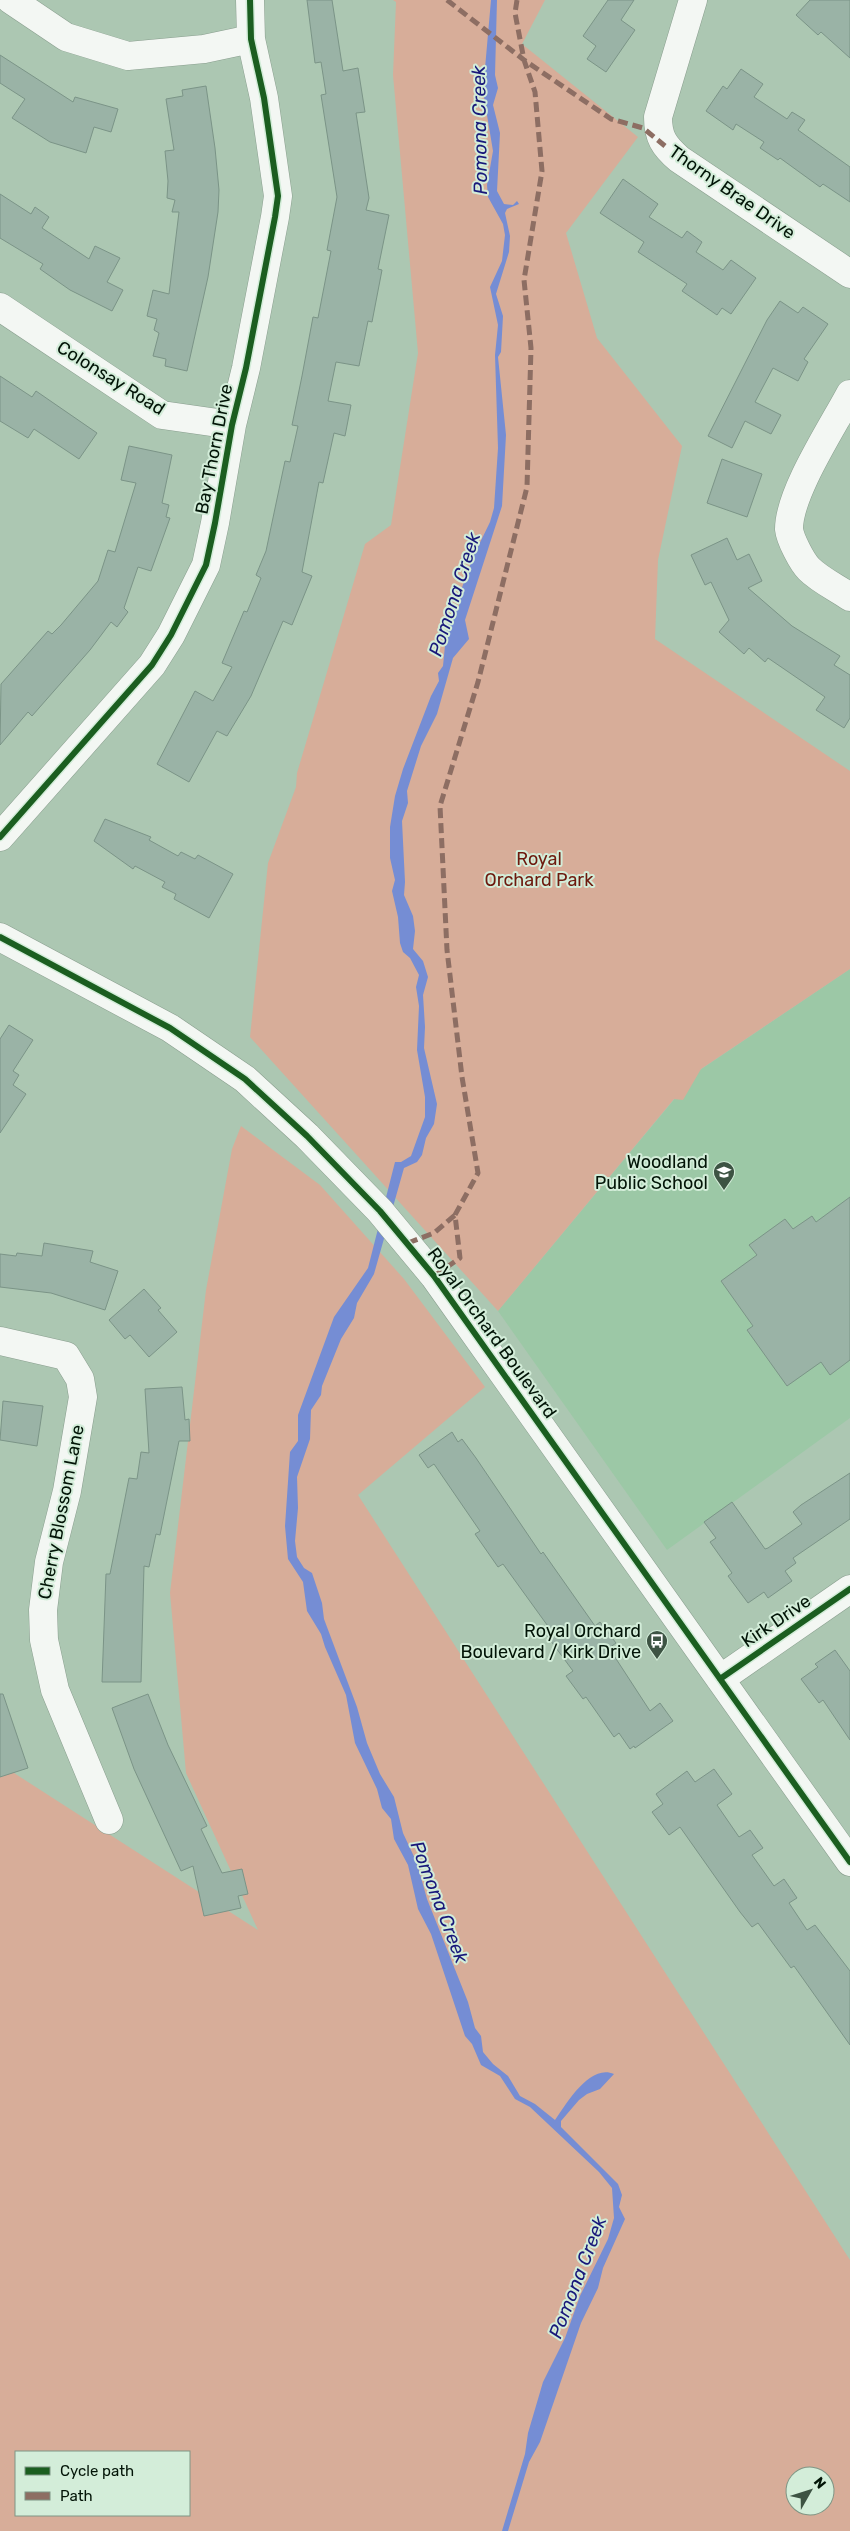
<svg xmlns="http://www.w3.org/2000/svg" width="850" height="2531" viewBox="0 0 850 2531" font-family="Rubik,sans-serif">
<rect width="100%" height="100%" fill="#acc7b2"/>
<path fill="#9cc8a6" d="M850,969V1418L667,1550L498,1311L697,1072Z"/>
<path fill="#d7ad99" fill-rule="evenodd" d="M393,0H545L522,44L638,137L566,233L597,338L682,446L658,560L655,639L850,771V969L701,1069L683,1100L674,1099L498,1311L250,1037L268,863L296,787L297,773L365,544L391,525L418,353L393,75L396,2Z
M241,1126L320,1185L404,1279L485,1387L358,1495L850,2260V2531H0V1764L258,1930L186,1773L170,1593L206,1290L232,1149ZM16,2452H189V2515H16ZM795,2476H825V2506H795Z"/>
<path fill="#758dd4" d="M491,0H497L495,75L498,88L493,105L500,133L497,191L504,204L513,205L517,201L519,204L507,209L505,213L510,236L509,252L496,294L503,316L501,352L498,357L506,435L502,506L465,620L469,639L453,658L437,714L421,746L407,791L408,803L402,821L405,882L404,895L413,916L415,931L413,949L423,961L428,977L423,995L425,1027L424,1048L437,1104L434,1124L426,1138L422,1155L417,1162L404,1168L374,1274L357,1303L354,1318L341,1339L322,1386L321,1395L311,1410L310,1439L297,1477L298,1508L295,1541L297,1557L304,1568L312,1573L322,1603L324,1619L357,1707L367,1743L380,1774L394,1797L403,1833L417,1863L427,1899L468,2002L475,2028L481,2036L483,2052L493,2064L508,2076L520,2096L535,2104L555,2120C566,2104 590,2063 614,2074L600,2089L587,2094L579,2100L561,2121V2127L618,2184L622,2195L619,2207L625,2219L603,2268L598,2288L581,2323L540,2442L529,2462L508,2531H502L525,2454L528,2433L543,2382L565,2338L580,2296L608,2239L614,2218L612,2188L599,2172L530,2107L515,2099L500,2076L481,2065L472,2044L465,2036L431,1934L418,1909L408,1865L394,1839L391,1819L382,1808L377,1789L355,1743L346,1695L325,1647L321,1634L307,1611L303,1582L288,1559L285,1526L290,1452L298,1441V1415L334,1317L368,1268L395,1162H401L411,1156L425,1117V1097L417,1050L419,1006L416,987L419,975L410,958L403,952L400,943L398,917L392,891L395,880L390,858V827L395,796L403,769L431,696L439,681L438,673L443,666L447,625L459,606L460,593L473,557L490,522L494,508L498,448L495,355L498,325L490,287L502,261L505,235L503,224L488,197L487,185L493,151L483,91Z"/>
<path fill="#9ab3a6" stroke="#7b9487" d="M307,0H332L343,71L358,68L365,112L356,113L369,198L366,210L389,215L378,269L382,270L372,322L368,321L359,366L336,362L328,401L351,405L345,436L334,433L323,483L319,482L302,572L312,576L292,625L283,621L251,696L227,736L217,731L189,782L157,764L195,691L213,701L232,667L222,663L244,611L247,612L261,578L256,575L266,551L285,461L290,462L298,426L292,425L302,376L313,317L318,318L331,251L327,250L337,197L321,95L326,94L321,62L315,63Z
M608,0H634L621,20L635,30L606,72L587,59L596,46L583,36Z
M810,0H850V58L821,32L818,35L796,15Z
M0,55L73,102L75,97L118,109L111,132L94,127L86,153L50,142L12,118L25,99L0,83Z
M741,69L763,84L754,97L787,119L792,112L805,120L798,130L850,167V202L823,184L820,187L780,158L778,160L760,148L764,142L736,124L733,130L706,111L723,86L727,89Z
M206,86L215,148L219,190L218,212L208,277L187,371L165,366L166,359L153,356L159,333L154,330L157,319L147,316L153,290L169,294L179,212H172L175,200L167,198L168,181L165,151L174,150L166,99L183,96L182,90Z
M623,179L658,204L649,217L682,238L687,231L702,242L696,252L723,270L731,260L756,278L731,314L722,308L717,315L682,291L687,284L638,252L644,242L600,213Z
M0,194L31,214L35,207L49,217L42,228L89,259L95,246L120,258L107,282L123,290L112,311L70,290L40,269L43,264L0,238Z
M780,301L798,313L803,307L828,324L804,359L808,362L798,381L773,368L755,402L781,415L771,434L745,421L732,448L708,436L767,320Z
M0,376L32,397L36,391L97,433L79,459L34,429L28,438L0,421Z
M129,446L172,455L162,503L169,505L166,517L170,518L151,571L138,567L124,608L128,612L117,627L111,622L90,650L32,716L28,712L0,745L1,684L48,631L52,634L61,625L98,581L108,550L115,552L136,483L121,480Z
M722,459L762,474L747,517L707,503Z
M727,538L737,560L749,554L762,581L748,588L792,626L840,656L834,665L850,675V718L844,728L816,710L825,697L768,658L765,662L749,648L744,654L719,632L729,620L711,582L705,585L691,555Z
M105,819L151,837L149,840L178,856L181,852L195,859L198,855L233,874L209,918L174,899L176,894L162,887L165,882L135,866L133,869L94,841Z
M9,1025L33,1040L13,1071L19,1075L13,1085L26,1094L0,1133V1039Z
M850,1197V1360L830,1375L821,1362L787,1386L747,1330L753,1326L721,1281L757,1255L749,1245L785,1219L793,1229L812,1216L816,1222Z
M44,1243L93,1251L90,1262L118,1271L105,1310L51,1293L0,1287V1254L16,1256L17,1253L42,1256Z
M144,1289L161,1308L158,1310L177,1332L149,1357L130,1335L125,1339L109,1320Z
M182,1387L185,1420L189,1419L190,1441H179L160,1535L156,1534L149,1567L144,1566L141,1682H102L106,1574H110L129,1478L137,1479L141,1452L149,1453L145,1389Z
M3,1401L43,1406L37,1446L0,1440Z
M452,1432L458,1442L462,1439L476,1458L541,1554L543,1552L595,1626L600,1622L616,1643L609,1648L650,1711L660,1703L673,1721L635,1748L634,1746L630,1749L619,1733L614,1737L586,1697L583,1699L566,1676L573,1671L545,1633L550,1629L503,1564L498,1567L475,1534L480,1531L434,1464L428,1468L419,1455Z
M850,1473V1519L793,1558L796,1563L785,1571L792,1581L768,1598L764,1592L748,1603L728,1576L732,1573L710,1542L716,1538L704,1522L732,1502L765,1549L768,1548L802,1524L793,1512L801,1505Z
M835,1650L850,1671V1740L823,1700L819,1703L801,1679L818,1667L815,1664Z
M0,1694H3L28,1768L0,1777Z
M148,1694L168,1745L207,1826L201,1829L222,1873L242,1869L248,1894L238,1896L241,1908L204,1916L193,1866L181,1871L134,1769L112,1708Z
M714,1769L732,1794L717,1805L739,1837L750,1830L763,1848L752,1855L774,1886L784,1879L797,1898L789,1903L807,1930L815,1925L850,1971V2045L794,1966L791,1968L758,1923L752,1927L740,1912L680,1827L669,1835L652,1812L663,1804L656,1794L687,1771L695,1782Z"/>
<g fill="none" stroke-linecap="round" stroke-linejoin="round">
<g stroke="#899e8e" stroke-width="29">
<path id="minor" d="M11,0L66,37L128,56L204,49L251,39
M693,0L658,117C658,137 664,146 679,159L850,274
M0,307L162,415L232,425
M850,394C832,428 789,493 789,529C790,539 802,562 809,569C820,580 837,588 850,597
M0,837L152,665L171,635L206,565L215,523L232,425L246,368L275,217L278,196L264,98L251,39L250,0
M0,937L170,1028L245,1079L307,1136L380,1211L434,1276L850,1862
M0,1341L66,1356L80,1379L83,1397L67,1491L49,1562L43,1610L44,1640L55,1690L109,1820
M720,1679L850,1589"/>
</g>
<use href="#minor" stroke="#f3f7f3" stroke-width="28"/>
<path stroke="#8d6e63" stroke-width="5" stroke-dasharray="10 5" stroke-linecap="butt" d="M447,0L524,60L611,119L643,128L665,146
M408,1243L434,1233L455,1215
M434,1276L460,1258L455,1215L478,1173L462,1077L447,950L440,806L478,682L527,487L531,348L524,280L542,171L535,92L524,60L515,13L517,0"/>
<g stroke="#d3edd9" stroke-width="9">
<path id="cycleway" d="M0,837L152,665L171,635L206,565L215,523L232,425L246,368L275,217L278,196L264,98L251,39L250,0
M0,937L170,1028L245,1079L307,1136L380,1211L434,1276L850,1862
M720,1679L850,1589"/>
</g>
<use href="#cycleway" stroke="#1b5e20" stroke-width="6"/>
</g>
<defs>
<g id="school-pin" transform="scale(1.125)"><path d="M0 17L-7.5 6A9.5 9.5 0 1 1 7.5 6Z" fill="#3d5343" stroke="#d3edd9"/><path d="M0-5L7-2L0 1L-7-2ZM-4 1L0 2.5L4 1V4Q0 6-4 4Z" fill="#fff"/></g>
<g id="bus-pin" transform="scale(1.125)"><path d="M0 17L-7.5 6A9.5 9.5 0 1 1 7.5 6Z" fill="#3d5343" stroke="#d3edd9"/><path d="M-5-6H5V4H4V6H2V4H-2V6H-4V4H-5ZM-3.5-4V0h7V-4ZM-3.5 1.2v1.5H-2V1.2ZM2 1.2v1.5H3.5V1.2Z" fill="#fff"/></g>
</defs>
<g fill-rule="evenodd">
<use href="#school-pin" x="724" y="1172"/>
<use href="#bus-pin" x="657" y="1641"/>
</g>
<g text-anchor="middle" stroke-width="4" stroke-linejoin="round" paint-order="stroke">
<g font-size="18" fill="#021407" stroke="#d3edd9">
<text transform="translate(732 192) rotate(35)" y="6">Thorny Brae Drive</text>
<text transform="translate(111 378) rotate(32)" y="6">Colonsay Road</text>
<text transform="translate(214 449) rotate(-79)" y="6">Bay Thorn Drive</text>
<text transform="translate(492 1333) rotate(54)" y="6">Royal Orchard Boulevard</text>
<text transform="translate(61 1512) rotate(-79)" y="6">Cherry Blossom Lane</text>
<text transform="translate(776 1621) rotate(-34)" y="6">Kirk Drive</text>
</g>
<g font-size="18" fill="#6d1a0e" stroke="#d3edd9">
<text x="539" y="865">Royal<tspan x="539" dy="21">Orchard Park</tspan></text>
</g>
<g font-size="18" fill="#021407" stroke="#d3edd9" text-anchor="end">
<text x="708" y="1168">Woodland<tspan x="708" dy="21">Public School</tspan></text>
<text x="641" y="1637">Royal Orchard<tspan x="641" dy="21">Boulevard / Kirk Drive</tspan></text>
</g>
<g font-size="19" font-style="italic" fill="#18187a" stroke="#d3edd9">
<text transform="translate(479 130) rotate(-91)" y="7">Pomona Creek</text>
<text transform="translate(454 594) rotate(-72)" y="7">Pomona Creek</text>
<text transform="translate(440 1902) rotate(69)" y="7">Pomona Creek</text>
<text transform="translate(577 2277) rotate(-69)" y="7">Pomona Creek</text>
</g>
</g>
<rect x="15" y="2451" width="175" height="65" fill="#d3edd9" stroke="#7f9685"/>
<rect x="25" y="2467" width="25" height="8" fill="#1b5e20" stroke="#7f9685"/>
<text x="60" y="2476" font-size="15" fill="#021407">Cycle path</text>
<rect x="25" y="2492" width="25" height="8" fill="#8d6e63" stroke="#7f9685"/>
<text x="60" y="2501" font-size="15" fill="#021407">Path</text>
<g transform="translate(810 2491) rotate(51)"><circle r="24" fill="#d3edd9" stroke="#7f9685"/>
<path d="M0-4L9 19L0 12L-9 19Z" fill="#3d5343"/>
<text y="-8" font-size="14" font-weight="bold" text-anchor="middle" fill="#021407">N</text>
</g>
</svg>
